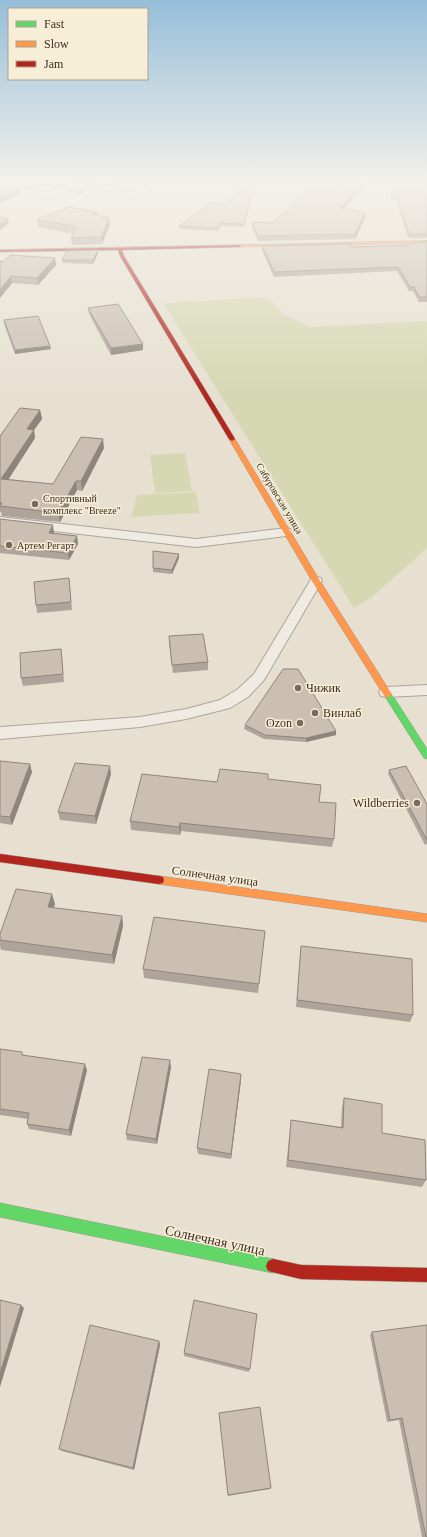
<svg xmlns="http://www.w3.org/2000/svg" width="427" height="1537" viewBox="0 0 427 1537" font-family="Georgia,serif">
<rect width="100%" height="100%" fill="#e7e0d1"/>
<path fill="#d6d7b3" d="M267,297L283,314L309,327L427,321V548L372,597L354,608L163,303Z
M185,453L192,491L155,493L150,455Z
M196,492L200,513L131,517L137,495Z"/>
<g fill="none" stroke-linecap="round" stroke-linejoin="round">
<g stroke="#ada599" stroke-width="2">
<path id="street" d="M162,180H169L143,194L132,196L84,186L59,194L47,196L0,190V186L47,192L57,190L84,182L132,192L139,191Z
M0,517L196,539L286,528L290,529L292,532L290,535L286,536L196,547L0,525Z
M316,577L321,578L322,581L264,680L248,697L230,708L186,719L140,727L0,739V727L140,717L186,709L220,700L238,689L254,674L310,581L311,578Z
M427,685V695L386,697L381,696L379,692L381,688L386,687Z"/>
</g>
<g stroke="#9c958a" stroke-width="1">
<path id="fast" d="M388,692L391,693L427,749V759L424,758L384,695Z
M0,1203L273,1259L278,1261L280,1266L278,1271L273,1273L0,1217Z"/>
</g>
<g stroke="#9c958a" stroke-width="1">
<path id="slow" d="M427,241V243L240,247L238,246L240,245Z
M230,438L235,439L320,581L391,693L392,695L391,697H385L312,581L229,439Z
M159,876L427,914V922L159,884L155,883L154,880L155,877Z"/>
</g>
<g stroke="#9c958a" stroke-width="1">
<path id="jam" d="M241,245L240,247L122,250L124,256L235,439L232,441L229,439L120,256L118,250L0,252V250Z
M0,854L159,876L163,877L164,880L163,883L159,884L0,862Z
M273,1259L301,1265L427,1268V1282L301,1279L268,1271L266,1266L268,1261Z"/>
</g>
<use href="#street" fill="#efebe3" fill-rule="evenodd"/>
<use href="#fast" fill="#63d668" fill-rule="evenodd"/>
<use href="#slow" fill="#ff974d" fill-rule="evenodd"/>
<use href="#jam" fill="#b3261e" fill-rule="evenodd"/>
</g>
<path fill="#afa499" d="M0,180H111V186L84,181L53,189L38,186L33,189L0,185Z
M252,180L244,227L220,226L218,231L179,229V226L225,204Z
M354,180H370L359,193L357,190V194L344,209L365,213V218L355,239L258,241L252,227V222L273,223L357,190Z
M427,180V238H408L396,199H390L391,195Z
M90,186V189L79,194L70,192L69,189Z
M97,212V215L110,225L102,244L72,245L71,238L73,234L38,227L37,219Z
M427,242V302H419L413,291H409L397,271L274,277L262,250V246L351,244V247L411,245V243Z
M98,250V253L93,264L63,263L62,260Z
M55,258L56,265L38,285L12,283L0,298V261Z
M88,308L143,344V350L111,355L89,314Z
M4,320L50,346L51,349L15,354L4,324Z
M40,410L42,419L34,430L35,438L8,479L53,484L104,448L82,491L77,490L60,522L2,516L1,512H0V436Z
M0,519L54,533L77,536L78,544L69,560L0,553Z
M179,558L172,574L153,572V568Z
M69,578L72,610L37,613L36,605Z
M169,636L208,662V670L173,673L169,644Z
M62,657L64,682L23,686L21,678Z
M245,725L336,735L306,742L264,739L244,729Z
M0,761L32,772L12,825L0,823Z
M389,770L427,804V844L425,845L388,774Z
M111,774L96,824L60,820L58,812Z
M268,774V779L319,802L334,839L332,847L181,831L180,835L131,830L130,821L217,782Z
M55,904L53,908L122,916L123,926L114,964L1,950L0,946V934Z
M265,931L258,993L144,978L143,969Z
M301,946L413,1015L410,1022L296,1007Z
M0,1049L87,1070L71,1136L29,1129L27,1124L28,1119L0,1115Z
M171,1067L157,1144L127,1140L126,1134Z
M241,1080L231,1159L198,1154L197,1148Z
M344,1098L382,1133L426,1180L422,1187L286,1167L290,1128L291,1120L341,1127L342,1107Z
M257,1314L249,1372L184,1356V1353Z
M427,1325V1537H422L399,1420L387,1422L370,1335L372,1332Z
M159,1341L160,1345L134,1470L62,1451L59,1449Z
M219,1413L271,1488L270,1489L228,1496Z"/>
<path fill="#8e867d" d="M69,180H84V181L53,189V184Z
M255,180H256L244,227V224Z
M366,180H370L359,193V187Z
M37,181L38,186L33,189L32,184Z
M90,186V189L79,194L78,191Z
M19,189L20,194L0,203V197Z
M358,190L357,194L340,213V208Z
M97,212V219L92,214Z
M365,213V218L355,239V234Z
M8,218L9,223L0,230V224Z
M109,218L110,225L102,244L101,237Z
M98,250V253L93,264V260Z
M55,258L56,265L38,285L37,278Z
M11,276L12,283L0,298V290Z
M143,344V350L111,355V348Z
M50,346L51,349L15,354V350Z
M40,410L42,419L34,430L35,438L3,488L1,479L27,429Z
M103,439L104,448L82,491L81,481Z
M76,481L77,490L60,522L58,513Z
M53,525L54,533L50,540L49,533Z
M77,536L78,544L69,560L68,553Z
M179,554V558L172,574V570Z
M336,731V735L306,742V738Z
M30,764L32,772L12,825L10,817Z
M110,766L111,774L96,824L95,816Z
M180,823L181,831L180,835L179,827Z
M52,894L55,904L50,918L48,907Z
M122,916L123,926L114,964L112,955Z
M170,1060L171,1067L157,1144L156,1139Z
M85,1064L87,1070L71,1136L69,1130Z
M241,1074V1080L231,1159V1154Z
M21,1305L24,1308L0,1387V1373Z
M159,1341L160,1345L134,1470L133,1468Z"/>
<path fill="#cbbfb2" stroke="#8e867d" d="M1,180H69L53,184L37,181L32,184Z
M252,180H255L244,224L220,223L218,228L179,226L211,202L225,204Z
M356,180H366L359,187Z
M395,180H427V234H409L396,195H391Z
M84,185L90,186L78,191L69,189Z
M313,185L358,190L340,208L365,213L355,234L258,236L252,222L273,223Z
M0,187L19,189L0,197Z
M69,207L97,212L92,214L109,218L101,237L71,238L76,227L37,219Z
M0,217L8,218L0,224Z
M427,242V297H419L414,287H410L398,267L274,272L262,246L351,244L350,247L412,245L411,243Z
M98,250L93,260H62L67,251Z
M10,255L55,258L37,278L11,276L0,290V261L3,262Z
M118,304L143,344L111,348L88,308Z
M38,316L50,346L15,350L4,320Z
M20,408L40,410L27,429L34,430L1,479L53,484L81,437L103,439L81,481H76L58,513L0,506L2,503H0V436Z
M0,519L53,525L49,533L77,536L68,553L0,546Z
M153,551L179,554L172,570L153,568Z
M69,578L71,602L36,605L34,582Z
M203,634L208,662L172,665L169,636Z
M61,649L63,674L21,678L20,653Z
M283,669H298L336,731L306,738L265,735L245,725Z
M0,761L30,764L10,817L0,816Z
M75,763L110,766L95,816L58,812Z
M406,766L427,804V840L389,770Z
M220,769L268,774V779L321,785L319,802L336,803L334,839L180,823L179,827L130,821L142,774L217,782Z
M16,889L52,894L48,907L122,916L112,955L0,940V934Z
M154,917L265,931L259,984L143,969Z
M301,946L412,959L413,1015L297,1000Z
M0,1049L22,1052V1055L85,1064L69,1130L27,1124L29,1113L0,1109Z
M142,1057L170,1060L156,1139L126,1134Z
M209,1069L241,1074L231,1154L197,1148Z
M344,1098L382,1104V1133L425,1140L426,1180L288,1160L291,1120L343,1128Z
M0,1300L21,1305L0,1373Z
M194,1300L257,1314L250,1369L184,1353Z
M90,1325L159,1341L133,1468L59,1449Z
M427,1325V1537H426L402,1418L390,1420L372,1332Z
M260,1407L271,1488L228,1495L219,1413Z"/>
<linearGradient id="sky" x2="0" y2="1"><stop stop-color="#96bed9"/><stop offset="0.46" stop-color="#f4f1ea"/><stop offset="1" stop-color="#f4f1ea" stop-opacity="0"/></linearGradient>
<rect width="427" height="395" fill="url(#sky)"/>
<g fill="#786c5e" stroke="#f7eed8" stroke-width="1.5">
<circle cx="35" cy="504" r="4"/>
<circle cx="9" cy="545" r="4"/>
<circle cx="298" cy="688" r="4"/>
<circle cx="315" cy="713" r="4"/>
<circle cx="300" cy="723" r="4"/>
<circle cx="417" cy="803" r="4"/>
</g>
<g text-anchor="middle" stroke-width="3" stroke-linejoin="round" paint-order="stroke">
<g font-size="10" fill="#3d2e20" stroke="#f7eed8" text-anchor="start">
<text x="43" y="502">Спортивный<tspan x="43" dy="12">комплекс "Breeze"</tspan></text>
<text x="17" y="549">Артем Регарт</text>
</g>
<g font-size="10" fill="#3d2e20" stroke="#f7eed8">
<text transform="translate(280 498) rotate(59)" y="4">Сабуровская улица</text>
</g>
<g font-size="12" fill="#3d2e20" stroke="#f7eed8" text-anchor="start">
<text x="306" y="692">Чижик</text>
<text x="323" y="717">Винлаб</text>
<text x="292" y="727" text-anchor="end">Ozon</text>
<text x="409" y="807" text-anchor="end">Wildberries</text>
</g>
<g font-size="12" fill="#3d2e20" stroke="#f7eed8">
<text transform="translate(215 876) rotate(8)" y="4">Солнечная улица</text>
</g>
<g font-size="14" fill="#3d2e20" stroke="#f7eed8">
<text transform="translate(215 1240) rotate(12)" y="5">Солнечная улица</text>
</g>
</g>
<rect x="8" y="8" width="140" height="72" fill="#f7eed8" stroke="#ada18e"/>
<rect x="16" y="21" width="20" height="6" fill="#63d668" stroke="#ada18e"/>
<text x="44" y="28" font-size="12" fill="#3d2e20">Fast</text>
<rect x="16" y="41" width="20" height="6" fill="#ff974d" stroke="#ada18e"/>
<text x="44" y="48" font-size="12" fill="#3d2e20">Slow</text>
<rect x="16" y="61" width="20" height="6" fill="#b3261e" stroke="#ada18e"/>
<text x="44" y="68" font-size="12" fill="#3d2e20">Jam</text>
</svg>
